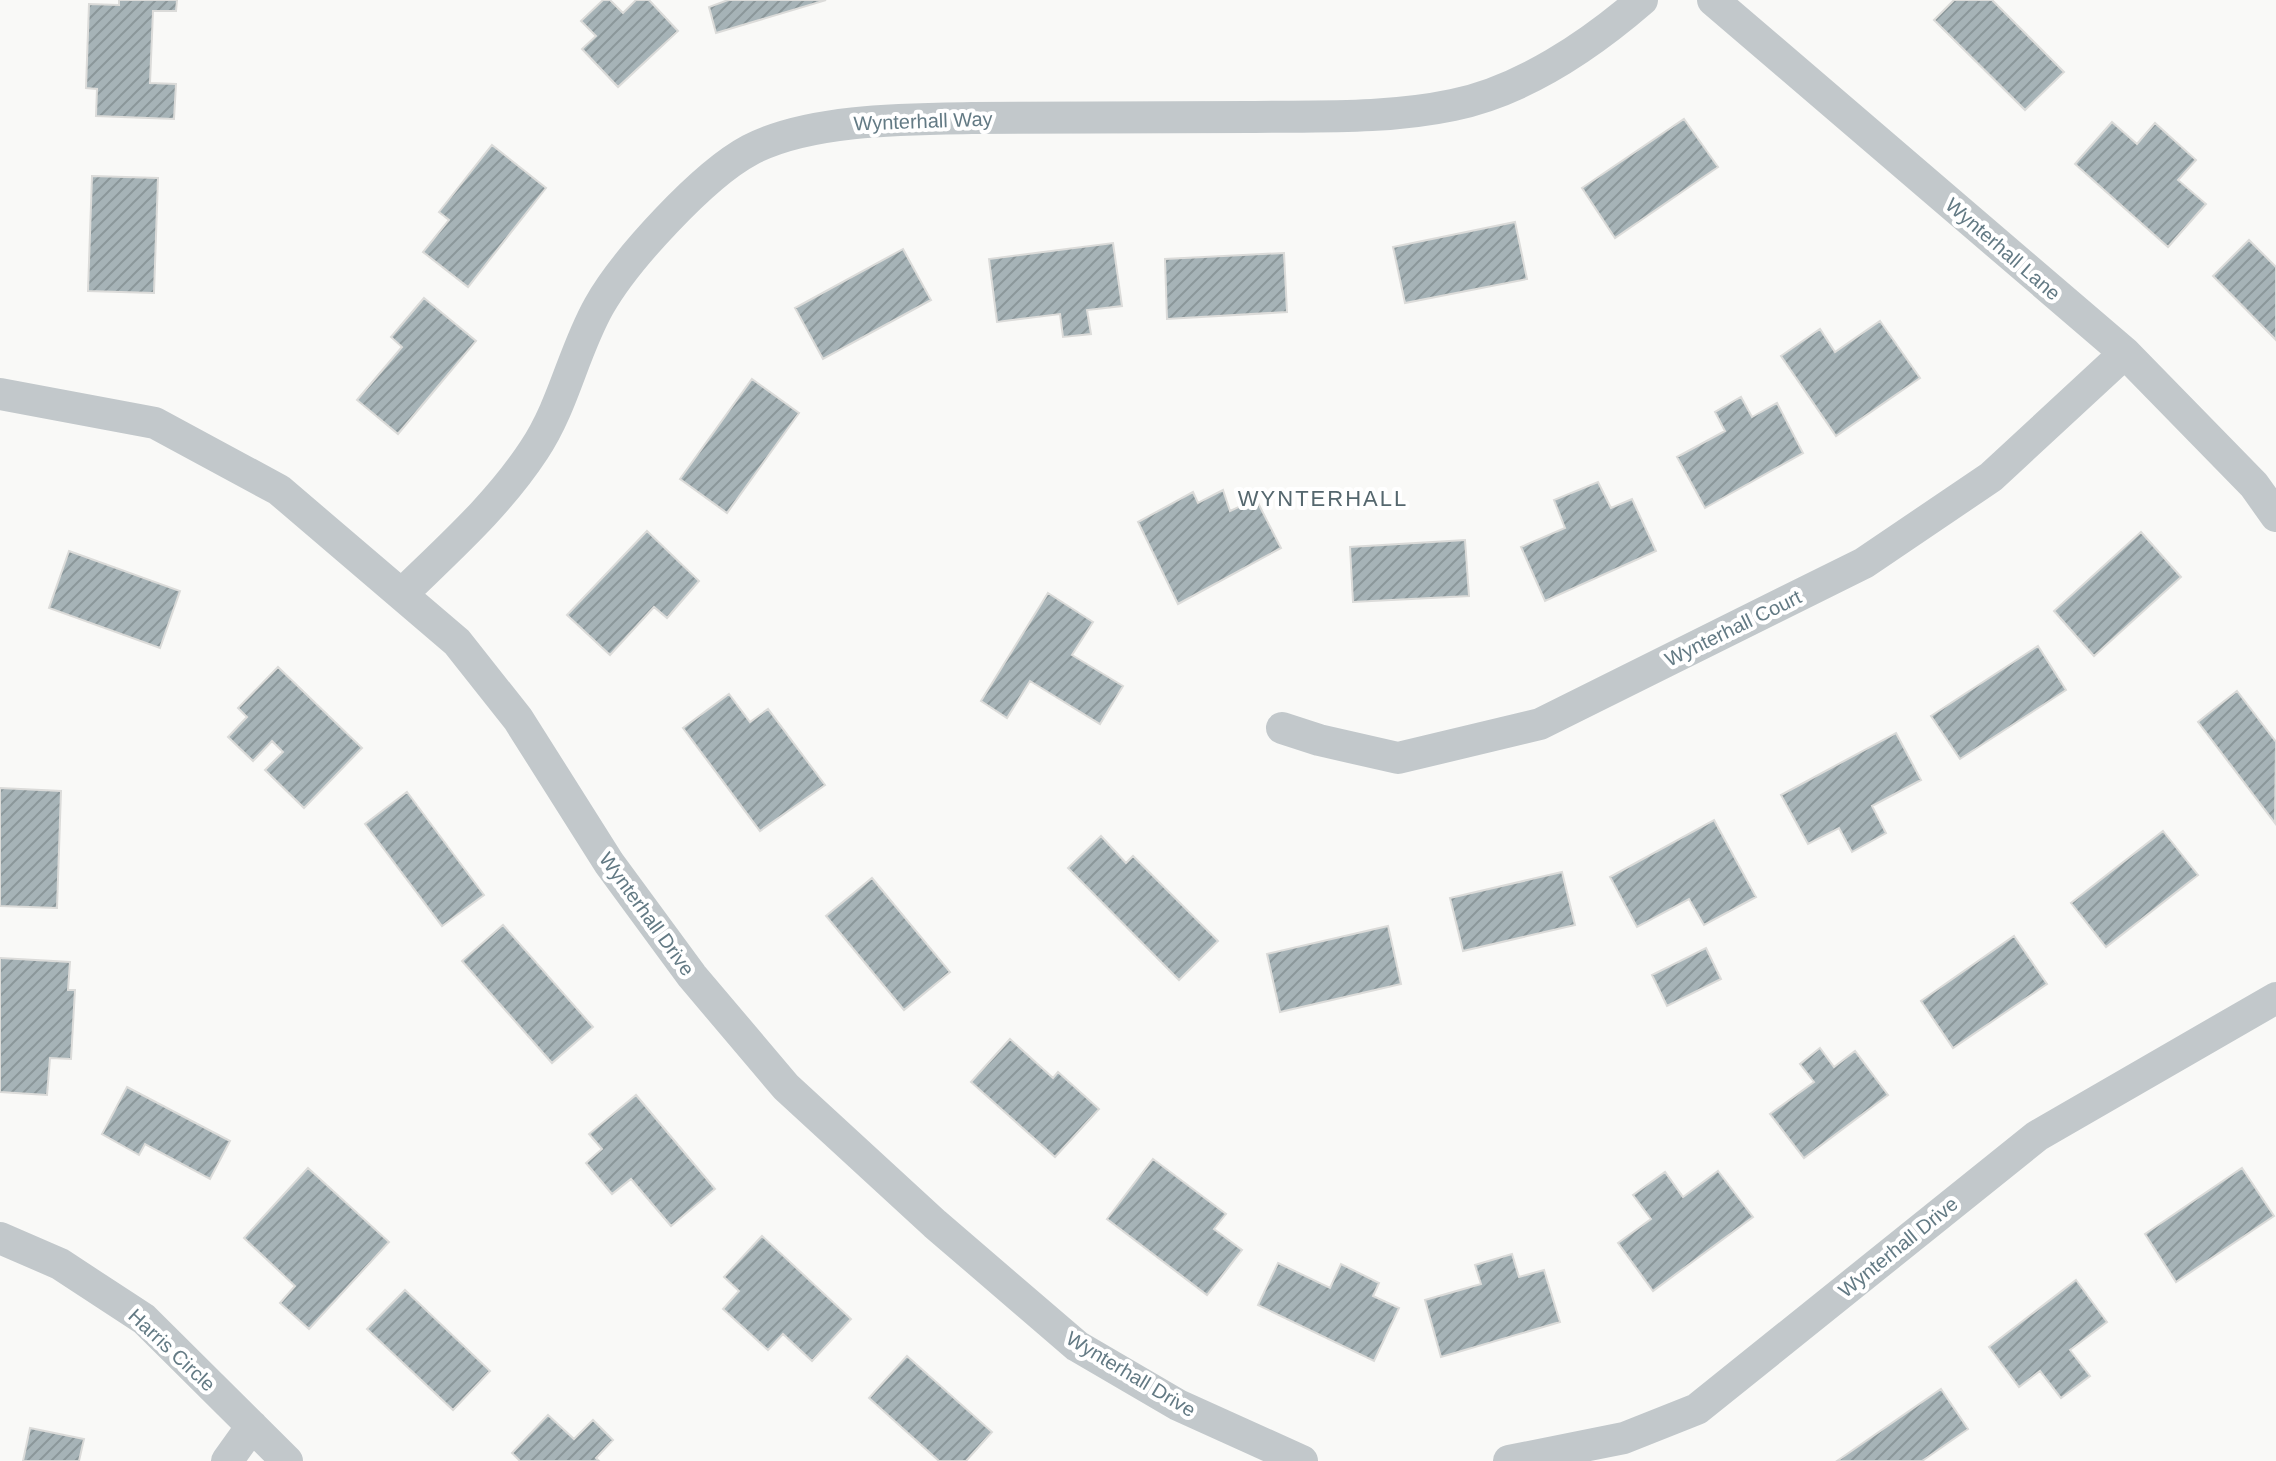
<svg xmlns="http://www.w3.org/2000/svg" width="2276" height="1461" viewBox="0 0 2276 1461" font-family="Helvetica,sans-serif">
<defs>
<pattern id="building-hatch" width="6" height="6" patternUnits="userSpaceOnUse" patternTransform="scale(2)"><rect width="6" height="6" fill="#a6b3b7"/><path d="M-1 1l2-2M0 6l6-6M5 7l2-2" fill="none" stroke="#8b979a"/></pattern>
</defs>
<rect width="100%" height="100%" fill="#f9f9f7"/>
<path fill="url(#building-hatch)" stroke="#dbdbd9" stroke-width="2" d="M119,0H177L176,11H153L150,83L176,84L174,119L96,116L97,89L86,88L89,4L119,5Z
M603,0H610L623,13L636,0H649L678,31L618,87L582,49L596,36L581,21Z
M728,0H826L716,33L709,7Z
M1954,0H1992L2064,72L2025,110L1934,20Z
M1684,119L1718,167L1615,238L1582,188Z
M2112,122L2137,144L2155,123L2196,160L2178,180L2206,204L2168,247L2075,164Z
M492,145L546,188L468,287L423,252L449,220L439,212Z
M92,176L158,178L154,293L88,291Z
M1515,222L1527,279L1405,303L1393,247Z
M2249,240L2276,267V340L2213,276Z
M1113,243L1122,306L1087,310L1091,334L1063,337L1060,314L997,322L989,259Z
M903,249L931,300L823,359L795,308Z
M1284,253L1287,312L1167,319L1165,259Z
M424,298L476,341L398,434L357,400L402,347L391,337Z
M1880,321L1920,378L1836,436L1781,356L1820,329L1835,352Z
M752,379L799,413L727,513L680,479Z
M1741,397L1752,417L1777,403L1803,453L1705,508L1677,457L1725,431L1715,412Z
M1598,482L1611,508L1632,499L1656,551L1545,601L1521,547L1565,528L1554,500Z
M1223,490L1230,511L1256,499L1281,548L1178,604L1138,522L1193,492L1198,503Z
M647,531L699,581L667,618L654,607L610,655L567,615Z
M2141,532L2181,577L2094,656L2054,611Z
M1465,540L1469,596L1353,602L1350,547Z
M69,551L180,591L160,648L49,608Z
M1048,593L1093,622L1072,655L1123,686L1100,724L1030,681L1007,718L981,701Z
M2038,646L2066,690L1960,759L1931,716Z
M278,667L362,748L304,808L265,770L283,752L272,741L253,761L228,737L247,717L238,708Z
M2237,691L2276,742L2275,823L2198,722Z
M729,694L750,722L768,709L825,785L760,831L683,728Z
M1896,733L1921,780L1872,806L1886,833L1852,852L1839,828L1808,844L1781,795Z
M0,788L61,791L57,908L0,906Z
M407,792L484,895L442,926L365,824Z
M1714,820L1756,897L1704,925L1689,899L1637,927L1610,877Z
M2163,831L2198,875L2106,947L2071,903Z
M1101,836L1126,863L1133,856L1218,941L1179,980L1068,868Z
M1562,872L1575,925L1463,951L1450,898Z
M872,878L950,972L904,1010L826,916Z
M503,925L593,1027L552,1063L462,961Z
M1388,926L1401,984L1280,1012L1267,954Z
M2014,936L2047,984L1953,1048L1921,1001Z
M1706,948L1721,979L1667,1006L1652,975Z
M0,958L70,962L68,990H75L71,1059L50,1058L47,1095L0,1092Z
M1010,1039L1053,1078L1058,1072L1099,1109L1055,1157L971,1082Z
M1820,1048L1834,1067L1855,1051L1888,1095L1804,1158L1770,1114L1814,1082L1800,1064Z
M127,1087L230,1141L210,1179L145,1144L139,1155L102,1134Z
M636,1095L715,1189L671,1226L631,1179L612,1194L586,1163L602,1149L589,1134Z
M1153,1159L1226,1214L1214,1229L1242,1250L1207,1295L1107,1219Z
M308,1168L389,1242L309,1329L280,1303L295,1286L244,1238Z
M2242,1168L2274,1216L2176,1282L2145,1234Z
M1718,1171L1753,1217L1653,1291L1618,1243L1651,1219L1633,1195L1665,1172L1683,1197Z
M762,1236L851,1319L812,1361L783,1334L768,1350L723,1309L739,1291L724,1277Z
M1512,1254L1519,1277L1544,1270L1560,1322L1441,1357L1425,1300L1481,1284L1475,1265Z
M1278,1263L1330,1288L1341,1264L1379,1283L1373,1296L1399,1308L1374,1361L1258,1305Z
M2076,1280L2107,1322L2070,1350L2090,1376L2061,1398L2040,1371L2019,1387L1989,1347Z
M405,1290L490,1371L453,1410L367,1329Z
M907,1356L992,1432L966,1461H939L869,1398Z
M1941,1389L1968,1429L1922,1461H1837Z
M548,1415L574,1439L593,1420L613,1440L596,1458L599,1461H520L512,1453Z
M30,1428L84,1439L79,1461H23Z"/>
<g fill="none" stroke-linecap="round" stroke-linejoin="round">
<path stroke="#c2c8cb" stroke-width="32" d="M1713,0L2125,353L2254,485L2276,516
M0,394L155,423L279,490L457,642L518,719L609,863L692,976L786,1087L935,1224L1077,1346L1178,1405L1302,1461
M402,594C449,548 498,505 534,450C564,405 573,352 599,306C625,260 703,175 750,150C808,119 906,119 972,118C1065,118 1158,117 1250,117C1318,116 1387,119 1453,105C1522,91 1590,45 1642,0
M1282,728L1319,740L1398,758L1540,724L1864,563L1991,477L2125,353
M0,1238L60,1264L144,1319L287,1461
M227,1461L252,1426
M1509,1461L1624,1438L1697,1409L2037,1136L2276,998"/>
</g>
<g text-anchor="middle" stroke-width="8" stroke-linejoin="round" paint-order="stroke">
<g font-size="20" fill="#637a84" stroke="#fff">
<text transform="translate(923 121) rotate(-2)" y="7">Wynterhall Way</text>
<text transform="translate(2003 249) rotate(41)" y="7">Wynterhall Lane</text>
<text transform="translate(1733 628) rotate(-26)" y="7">Wynterhall Court</text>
<text transform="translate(647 914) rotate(54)" y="7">Wynterhall Drive</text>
<text transform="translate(1898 1247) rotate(-39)" y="7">Wynterhall Drive</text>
<text transform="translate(172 1350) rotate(43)" y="7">Harris Circle</text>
<text transform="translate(1131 1374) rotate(31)" y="7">Wynterhall Drive</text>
</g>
<g font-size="22" letter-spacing="2" fill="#55676e" stroke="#fff">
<text x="1323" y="506">WYNTERHALL</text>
</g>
</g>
</svg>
